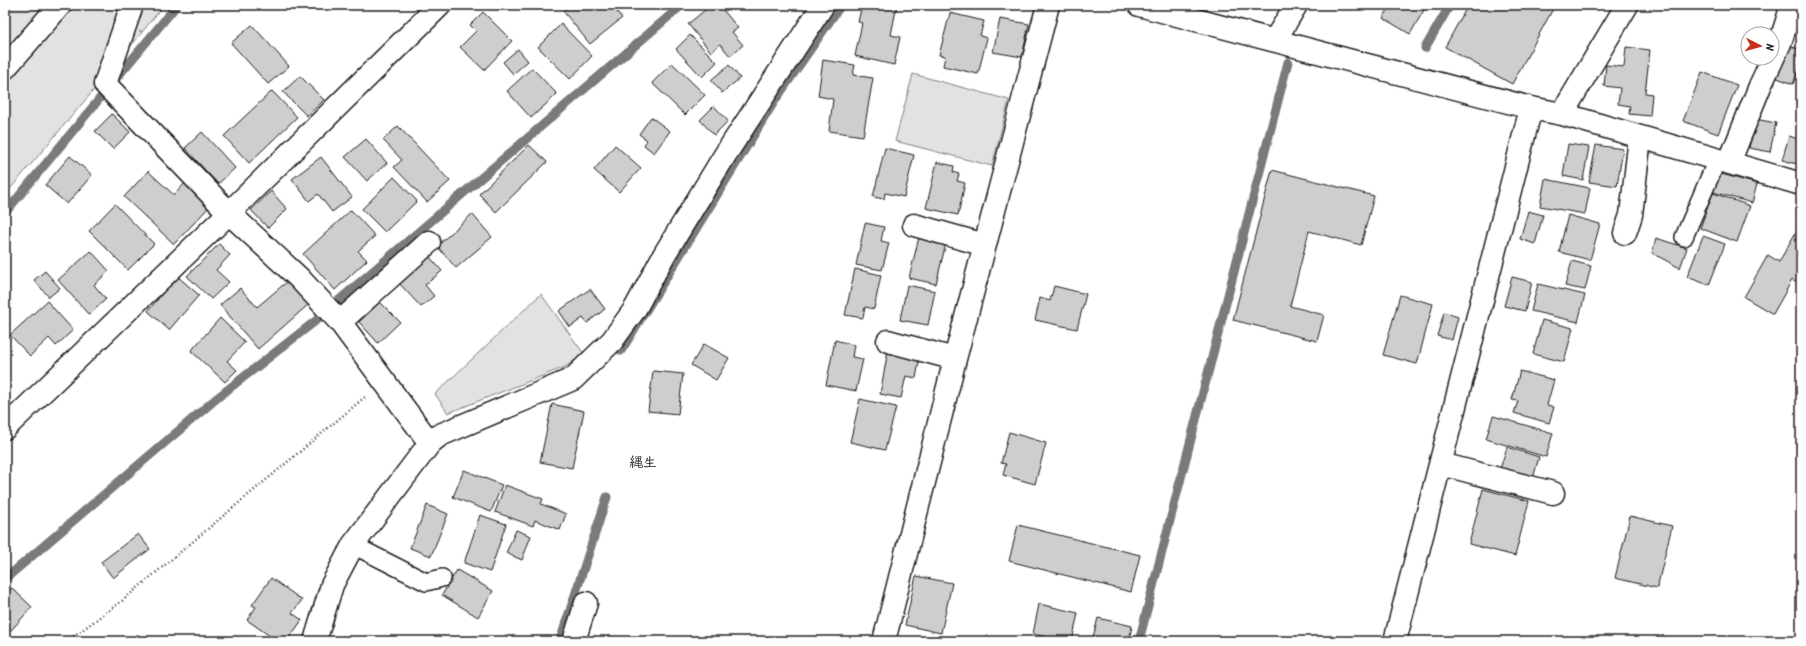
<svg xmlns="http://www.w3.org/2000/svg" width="1806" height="646" viewBox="0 0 1806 646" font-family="Kalam,'Klee One',sans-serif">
<rect width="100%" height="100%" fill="#fff"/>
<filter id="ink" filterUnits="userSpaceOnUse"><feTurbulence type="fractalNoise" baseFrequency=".025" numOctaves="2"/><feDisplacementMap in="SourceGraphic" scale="8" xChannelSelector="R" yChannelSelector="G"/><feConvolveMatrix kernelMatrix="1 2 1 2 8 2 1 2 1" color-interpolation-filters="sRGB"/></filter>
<g filter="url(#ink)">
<path fill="#e2e2e2" stroke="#7f7f7f" d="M5,5H164L142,32L139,30L142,33L5,195Z
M913,74L1009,100L992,166L895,141Z
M541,294L584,354L565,367L448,413L435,394Z"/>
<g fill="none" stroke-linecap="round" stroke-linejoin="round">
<path stroke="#7a7a7a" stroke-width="9" d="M1425,48L1450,5
M5,213L177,5
M337,302L682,5
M621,351L774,102L841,5
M5,579L217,398L318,319
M560,641L607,497
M1139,641L1288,62"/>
</g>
<path fill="#cecece" stroke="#1c1c1c" d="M570,5H611L622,18L590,44L563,11Z
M711,5H719L738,28L732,32L743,45L730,56L720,44L711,52L688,24Z
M862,5H897L891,35L900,37L894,65L855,56L862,23L858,22Z
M968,5H997L996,10Z
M1391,5H1427L1410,34L1383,18Z
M1468,5H1551L1554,7L1512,84L1445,47Z
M1575,5H1586L1583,10Z
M483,12L512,41L484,70L460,47L476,31L470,25Z
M950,13L984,21L980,36L987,38L978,74L943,66L945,56L939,55Z
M1000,19L1029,24L1022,57L993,52Z
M561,24L592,56L570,79L538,47Z
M252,25L289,66L268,84L231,43Z
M690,35L717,62L702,77L676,49Z
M1785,44L1801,50V64L1793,84L1772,76Z
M1626,47L1650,50L1645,93L1652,94L1650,116L1629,114L1630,106L1618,104L1620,88L1604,86L1606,65L1624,67Z
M518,49L528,61L513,74L503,62Z
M823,60L855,65L853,75L873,78L863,136L829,131L833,99L818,96Z
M672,63L705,95L685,115L652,83Z
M729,65L740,78L722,93L711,80Z
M532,68L557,94L531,118L507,91Z
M1702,72L1737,85L1718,134L1683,121Z
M300,76L324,100L307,116L283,92Z
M272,91L297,117L249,163L224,136Z
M714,106L728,121L714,135L700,120Z
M112,114L130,132L113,149L95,131Z
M651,117L670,131L654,153L644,145L647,140L639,134Z
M1755,119L1776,123L1770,152L1749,148Z
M398,126L450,181L427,202L394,167L402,160L383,140Z
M202,132L235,168L218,184L185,148Z
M1789,136L1801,140V165L1782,160Z
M366,139L387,163L367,181L345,157Z
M1568,144L1589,147L1583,180L1563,176Z
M529,145L547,162L496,212L479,194Z
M615,145L641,168L619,192L594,170Z
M1596,145L1623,149L1617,186L1589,182Z
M885,148L914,155L904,197L885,193L884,199L873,197Z
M70,156L92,175L67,204L45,185Z
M321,157L352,197L332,212L318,194L309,201L292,179Z
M937,162L954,166L953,172L959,174L957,181L965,183L958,215L926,208Z
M1272,170L1374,196L1361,245L1309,231L1290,306L1324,315L1317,341L1233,320Z
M148,171L174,195L188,180L213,203L174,244L124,197Z
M1718,173L1757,184L1752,203L1713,192Z
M394,177L417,201L385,232L362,209Z
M1545,179L1590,188L1585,214L1540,206Z
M271,191L287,209L268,228L251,210Z
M1713,193L1750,206L1737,242L1700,228Z
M115,204L154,244L128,270L89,231Z
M351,210L375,236L358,251L367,260L335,290L303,254Z
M1528,211L1543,215L1535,244L1520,239Z
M472,214L492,237L456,268L437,246Z
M1568,215L1600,224L1590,260L1559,252Z
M865,223L884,227L881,241L889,243L882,270L856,265Z
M1801,223V285L1792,280L1773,314L1744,297L1768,255L1779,262Z
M1703,236L1725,244L1709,285L1687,277Z
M919,237L946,243L936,284L909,278Z
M1656,238L1687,248L1680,268L1652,253Z
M219,244L230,255L216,270L229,282L211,299L187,276Z
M91,251L109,271L94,285L106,299L89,315L58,280Z
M428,255L442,271L425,285L434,296L421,307L398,282Z
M1572,261L1591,266L1585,290L1565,286Z
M855,269L881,275L874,309L865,307L863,318L845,315Z
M45,271L60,288L49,297L34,280Z
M177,276L199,295L169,330L148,311Z
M1512,277L1532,282L1525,311L1504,306Z
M289,280L309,304L258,349L220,305L240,288L257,307Z
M1538,284L1585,295L1578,322L1531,311Z
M907,285L935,291L928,325L900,320Z
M1054,286L1086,294L1077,329L1035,320L1040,298L1050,301Z
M590,289L605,309L587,323L583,318L570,327L559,311Z
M1400,295L1433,304L1417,364L1383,355Z
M47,301L73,330L56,346L49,338L30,356L10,335Z
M380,302L400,322L378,343L359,322Z
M1444,312L1458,317L1452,340L1437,336Z
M220,318L245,342L227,361L237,370L225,382L191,351Z
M1542,320L1573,328L1564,362L1533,354Z
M835,340L854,345L852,357L863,359L856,391L826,385Z
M704,344L729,358L716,380L691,365Z
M888,350L920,356L916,378L906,376L901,398L880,394Z
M653,371L683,374L678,414L648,411Z
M1520,371L1554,380L1547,405L1554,407L1549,423L1514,413L1518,401L1512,400Z
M860,399L896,407L885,450L850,442Z
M552,404L584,411L572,468L540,462Z
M1493,416L1553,433L1546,457L1486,439Z
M1009,432L1046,443L1035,484L1003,475L1006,464L1001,463Z
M1507,447L1539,457L1532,482L1499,472Z
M464,470L502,485L491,512L453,497Z
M505,485L543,499L541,504L566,514L560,530L535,520L533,526L495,512Z
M1483,489L1529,501L1515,556L1469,544Z
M427,505L448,514L431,556L410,548Z
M480,515L506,524L490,572L464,563Z
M1630,516L1672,526L1657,588L1615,578Z
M1018,525L1140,555L1131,592L1009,561Z
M516,530L531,536L522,560L506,553Z
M138,534L150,549L113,578L101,562Z
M457,570L493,591L478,617L442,595Z
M916,576L952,583L941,633L905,625Z
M271,578L302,600L292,613L302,620L287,641H277L247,620L256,607L252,605Z
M12,588L32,607L5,637V595Z
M1039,604L1078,613L1072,641H1046L1047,637L1033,634Z
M1098,618L1132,626L1129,641H1092Z"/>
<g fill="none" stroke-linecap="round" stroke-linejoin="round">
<g stroke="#1c1c1c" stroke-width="20">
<path id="lane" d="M1684,237L1717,160
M353,545L426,582L442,578"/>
</g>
<g stroke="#1c1c1c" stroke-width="25">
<path id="street" d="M132,5L105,84L229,213L299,278L340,322L430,443
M1139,5L1531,108L1562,114L1801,184
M1275,40L1296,5
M5,68L60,5
M1562,114L1627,5
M1729,163L1760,86L1780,43L1792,5
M914,225L985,245
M1625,233L1631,215L1640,137
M340,322L429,242
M888,341L955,359
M5,428L229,213L440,5
M1441,464L1553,493
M315,641L332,585L353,545L430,443L440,435L573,379L612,341L635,309L664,255L725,155L823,5
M574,641L586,603
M884,641L955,359L1048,5
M1395,641L1531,108"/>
</g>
<path stroke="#1c1c1c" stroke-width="2.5" stroke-dasharray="1 3" stroke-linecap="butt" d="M67,641L122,601L365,397"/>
<use href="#lane" stroke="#fff" stroke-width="17"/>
<use href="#street" stroke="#fff" stroke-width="22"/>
</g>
</g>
<g text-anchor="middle" stroke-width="4" stroke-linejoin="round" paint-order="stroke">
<g font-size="14" font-weight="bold" fill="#1c1c1c" stroke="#fff">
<text x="643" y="467">縄生</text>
</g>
</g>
<rect width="1806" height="646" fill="none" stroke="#fff" stroke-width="20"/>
<rect x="10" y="10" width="1786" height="626" fill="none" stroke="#1c1c1c" stroke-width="1.5" filter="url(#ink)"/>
<g transform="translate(1760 46) rotate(96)"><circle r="19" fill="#ffffff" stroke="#a4a4a4"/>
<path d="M0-3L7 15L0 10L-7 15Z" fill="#c8321e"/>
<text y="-6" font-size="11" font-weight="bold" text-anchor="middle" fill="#1c1c1c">N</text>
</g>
</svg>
